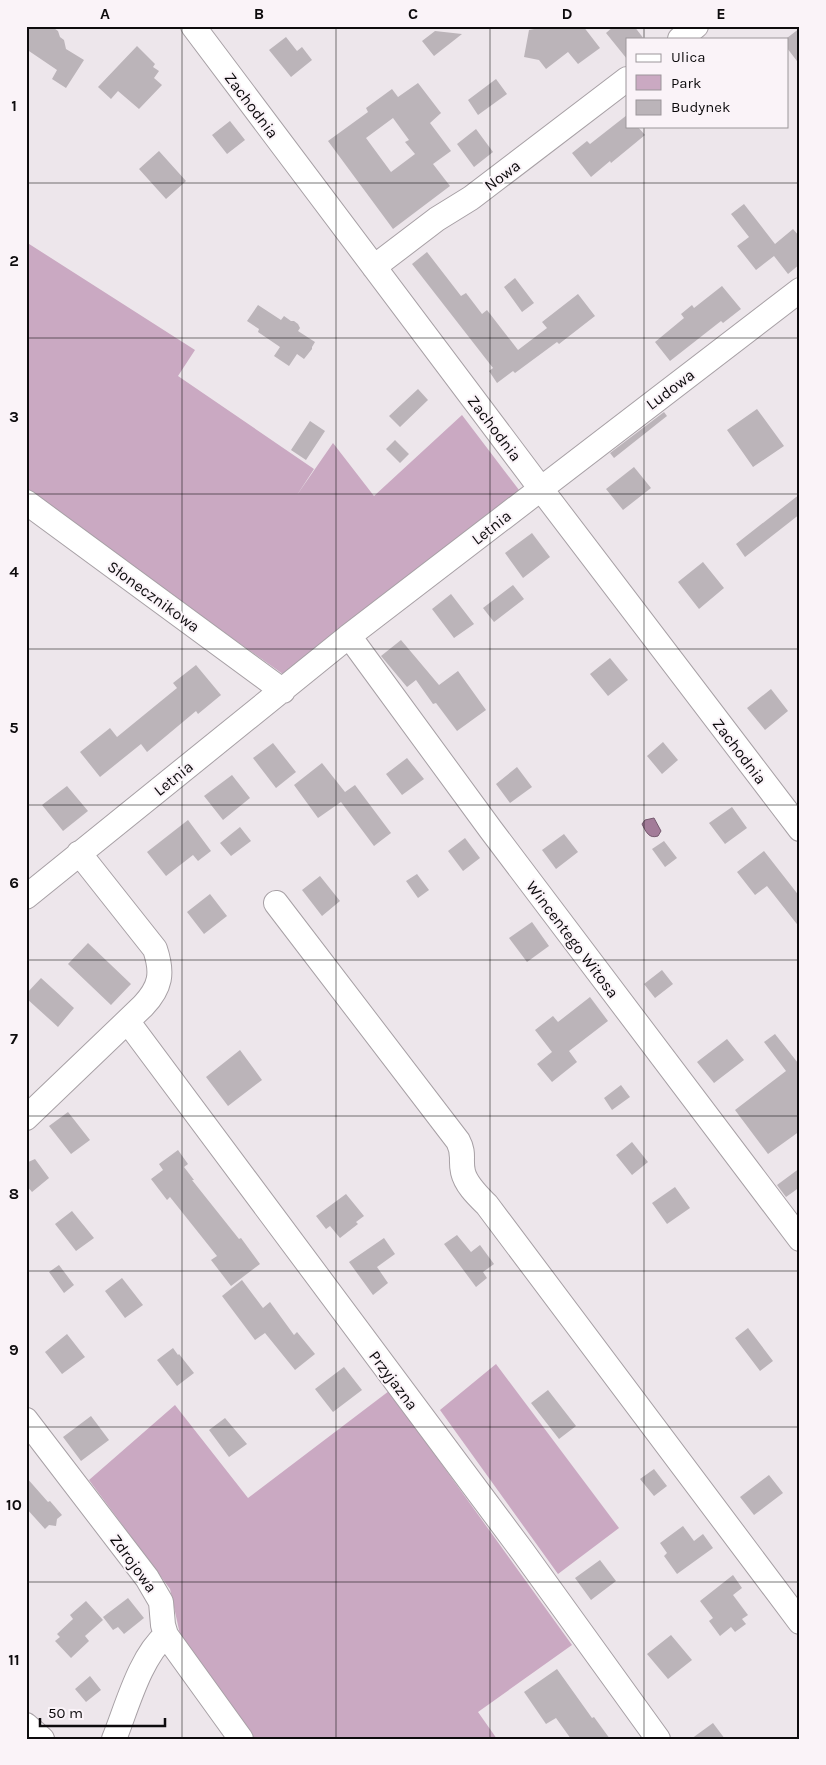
<svg xmlns="http://www.w3.org/2000/svg" width="826" height="1765" viewBox="0 0 826 1765" font-family="Karla,sans-serif">
<rect width="100%" height="100%" fill="#ede6eb"/>
<path fill="#caa9c2" d="M26,242L195,350L178,376L314,469L297,495L333,443L374,496L462,415L519,490L518,495L287,677L26,491Z
M496,1364L619,1528L558,1574L440,1410Z
M389,1391L572,1645L478,1712L497,1739H247L181,1639L170,1589L89,1480L175,1405L248,1498Z"/>
<path fill="#a37c99" stroke="#765a6f" d="M654,818L661,831L658,836C649,839 646,832 642,824L645,820Z"/>
<path fill="#bbb4b9" fill-rule="evenodd" d="M26,26H51L58,31L60,37L64,40L66,49L84,60L66,88L52,79L57,70L26,49Z
M535,26H583L600,48L578,64L568,52L546,69L539,60L524,57L529,30L534,29Z
M614,26H634L644,39H627V59L606,33Z
M800,28V65L787,48V38Z
M435,31L462,34L434,56L422,41Z
M286,37L297,51L302,47L312,60L291,77L269,50Z
M137,46L155,64L153,67L159,71L154,78L162,85L139,109L118,91L111,99L98,87Z
M496,79L507,94L478,115L468,100Z
M418,83L441,113L430,123L451,151L433,164L450,186L393,229L328,141L368,112L366,108L392,89L398,97ZM393,118L409,140L405,142L415,154L391,172L366,138Z
M627,115V126H637L645,135L611,163L610,161L591,177L572,153L587,141L590,144Z
M230,121L245,140L227,154L212,135Z
M476,129L493,152L474,167L457,144Z
M159,151L186,181L166,199L139,169Z
M744,204L775,244L793,229L800,237V264L788,274L774,256L756,270L737,246L749,237L731,214Z
M427,252L461,296L466,293L482,314L487,310L518,350L547,328L542,322L578,294L595,316L559,344L557,342L515,373L513,371L497,383L489,371L493,368L412,264Z
M515,278L534,303L522,312L504,287Z
M722,286L741,309L723,323L721,321L670,361L655,342L684,318L681,314L692,305L694,308Z
M258,305L281,320L284,316L291,321H294L298,324L300,328L298,331L315,342L312,347V349L304,359L297,354L289,366L274,356L280,347L258,332L259,329L247,321Z
M418,389L428,400L400,427L389,416Z
M757,409L784,446L753,467L727,430Z
M664,412L667,416L614,458L610,453Z
M310,421L325,431L306,460L291,450Z
M395,440L409,454L400,463L386,449Z
M634,467L651,488L623,510L606,489Z
M800,494V514L745,557L736,544Z
M532,533L550,557L523,578L505,553Z
M703,562L724,588L699,609L678,582Z
M513,585L524,599L494,622L483,608Z
M451,594L474,624L454,638L432,609Z
M401,640L439,685L458,671L486,710L457,731L436,703L433,704L416,680L407,687L381,656Z
M610,658L628,680L608,696L590,674Z
M196,665L221,695L198,714L196,711L147,752L141,744L100,777L80,752L110,728L117,737L177,688L173,683Z
M771,689L788,711L765,730L747,708Z
M663,742L678,760L662,774L647,756Z
M273,743L296,772L276,788L253,758Z
M407,758L424,779L402,795L386,774Z
M322,763L345,792L355,785L391,833L374,846L341,802L318,818L294,785Z
M517,767L532,787L510,803L496,784Z
M232,775L250,798L223,820L204,796Z
M67,786L88,811L63,831L42,805Z
M732,807L747,828L725,844L709,823Z
M188,820L211,851L198,861L193,855L166,876L147,852Z
M240,827L251,841L231,856L220,843Z
M564,834L578,852L556,869L542,850Z
M465,838L480,858L463,871L448,851Z
M664,841L677,858L665,867L652,849Z
M764,851L800,897V928L767,886L755,895L737,872Z
M417,874L429,890L418,898L406,881Z
M320,876L340,901L322,916L302,890Z
M210,894L227,916L204,934L187,912Z
M532,922L549,946L527,962L509,938Z
M88,943L131,984L111,1005L68,964Z
M662,970L673,984L655,998L644,984Z
M41,978L74,1008L58,1027L26,998V994Z
M590,997L608,1021L569,1051L577,1062L552,1082L537,1064L552,1052L535,1030L553,1016L558,1022Z
M775,1034L798,1063L800,1061V1131L768,1154L735,1110L786,1071L764,1042Z
M727,1039L744,1060L714,1083L697,1062Z
M240,1050L262,1080L228,1106L206,1077Z
M621,1085L630,1097L612,1110L604,1098Z
M68,1112L90,1140L71,1154L49,1126Z
M632,1142L648,1162L632,1175L616,1155Z
M178,1150L188,1164L184,1167L194,1180H192L239,1239L241,1238L260,1264L231,1286L211,1260L217,1256L170,1197L167,1200L151,1179L163,1170L159,1164Z
M35,1159L49,1178L32,1192L26,1185V1163Z
M800,1168V1187L786,1197L777,1185Z
M675,1187L690,1208L667,1224L652,1203Z
M346,1194L364,1216L356,1222L358,1224L340,1238L330,1226L326,1229L316,1216Z
M72,1211L94,1238L76,1251L55,1224Z
M457,1235L471,1252L480,1245L494,1264L483,1272L487,1278L476,1287L444,1244Z
M384,1238L395,1254L377,1267L388,1283L373,1295L349,1262Z
M59,1265L74,1285L64,1293L49,1272Z
M122,1278L143,1305L125,1318L105,1291Z
M242,1280L263,1308L270,1302L294,1335L297,1332L315,1354L295,1370L265,1333L255,1340L222,1296Z
M748,1328L773,1361L760,1371L735,1338Z
M67,1334L85,1357L62,1374L45,1352Z
M173,1348L178,1355L179,1354L194,1373L177,1386L157,1360Z
M344,1367L362,1390L333,1412L315,1389Z
M548,1390L576,1426L559,1439L531,1403Z
M91,1416L109,1440L81,1461L63,1437Z
M225,1418L247,1444L229,1457L209,1430Z
M654,1469L667,1486L654,1496L640,1479Z
M769,1475L783,1493L754,1515L740,1497Z
M26,1477L48,1502L50,1501L62,1515L57,1519L56,1526L49,1525L45,1529L26,1508Z
M683,1526L694,1541L703,1534L713,1548L677,1574L664,1556L667,1553L660,1543Z
M600,1560L616,1581L591,1600L575,1578Z
M733,1575L742,1588L733,1595L748,1615L742,1619L746,1624L735,1632L731,1627L720,1636L709,1621L713,1618L700,1601Z
M128,1598L144,1618L124,1634L118,1627L113,1630L103,1617Z
M86,1601L103,1620L85,1636L89,1641L71,1658L55,1641L60,1637L57,1634L73,1619L70,1615Z
M671,1635L692,1660L668,1679L647,1654Z
M557,1669L592,1718L594,1717L610,1739H571L556,1718L546,1724L524,1692Z
M90,1676L101,1690L86,1702L75,1689Z
M713,1723L725,1739H691Z"/>
<g fill="none" stroke-linecap="round" stroke-linejoin="round">
<g stroke="#a7a0a5" stroke-width="26">
<path id="minor" d="M193,26L541,489L800,829
M680,39L696,26
M374,267L437,219L471,198L627,79
M26,502L283,691
M349,636L491,830L800,1239
M26,897L349,636L800,290
M276,903L458,1141C465,1154 460,1159 463,1172C466,1185 478,1196 487,1205L800,1622
M128,1022L523,1552L658,1739
M26,1118L143,1006C161,987 163,973 155,949L79,853
M26,1420L147,1578L161,1602L163,1625L166,1635L241,1739
M26,1725L42,1739
M114,1739C127,1707 140,1657 166,1635"/>
</g>
<use href="#minor" stroke="#fff" stroke-width="24"/>
</g>
<path fill="none" stroke="#0d0b0d" stroke-width="1" stroke-opacity="0.55" d="M182,26V1739M336,26V1739M490,26V1739M644,26V39M644,126V1739M26,183H800M26,338H800M26,494H800M26,649H800M26,805H800M26,960H800M26,1116H800M26,1271H800M26,1427H800M26,1582H800"/>
<g text-anchor="middle" stroke-width="4" stroke-linejoin="round" paint-order="stroke">
<g font-size="16" fill="#0d0b0d" stroke="#faf3f8">
<text transform="translate(252 105) rotate(53)" y="6">Zachodnia</text>
<text transform="translate(502 175) rotate(-37)" y="6">Nowa</text>
<text transform="translate(670 389) rotate(-37)" y="6">Ludowa</text>
<text transform="translate(495 428) rotate(53)" y="6">Zachodnia</text>
<text transform="translate(491 527) rotate(-38)" y="6">Letnia</text>
<text transform="translate(154 596) rotate(36)" y="6">Słonecznikowa</text>
<text transform="translate(740 751) rotate(53)" y="6">Zachodnia</text>
<text transform="translate(173 778) rotate(-39)" y="6">Letnia</text>
<text transform="translate(573 939) rotate(53)" y="6">Wincentego Witosa</text>
<text transform="translate(394 1380) rotate(53)" y="6">Przyjazna</text>
<text transform="translate(134 1563) rotate(54)" y="6">Zdrojowa</text>
</g>
</g>
<rect width="826" height="1765" fill="none" stroke="#faf3f8" stroke-width="55"/>
<rect x="626" y="38" width="162" height="90" fill="#faf3f8" stroke="#9b969a"/>
<rect x="636" y="54" width="25" height="8" fill="#ffffff" stroke="#9b969a"/>
<text x="671" y="62" font-size="15" fill="#0d0b0d">Ulica</text>
<rect x="636" y="75" width="25" height="15" fill="#caa9c2" stroke="#9b969a"/>
<text x="671" y="88" font-size="15" fill="#0d0b0d">Park</text>
<rect x="636" y="100" width="25" height="15" fill="#bbb4b9" stroke="#9b969a"/>
<text x="671" y="112" font-size="15" fill="#0d0b0d">Budynek</text>
<path d="M40 1718v8h125v-8" fill="none" stroke="#0d0b0d" stroke-width="2.5"/>
<text x="48" y="1718" font-size="15" fill="#0d0b0d" stroke="#faf3f8" stroke-width="4" paint-order="stroke">50 m</text>
<rect x="28" y="28" width="770" height="1710" fill="none" stroke="#0d0b0d" stroke-width="2"/>
<g font-size="16" text-anchor="middle" font-weight="bold" fill="#0d0b0d">
<text x="105" y="19">A</text>
<text x="259" y="19">B</text>
<text x="413" y="19">C</text>
<text x="567" y="19">D</text>
<text x="721" y="19">E</text>
<text x="14" y="111">1</text>
<text x="14" y="266">2</text>
<text x="14" y="422">3</text>
<text x="14" y="577">4</text>
<text x="14" y="733">5</text>
<text x="14" y="888">6</text>
<text x="14" y="1044">7</text>
<text x="14" y="1199">8</text>
<text x="14" y="1355">9</text>
<text x="14" y="1510">10</text>
<text x="14" y="1665">11</text>
</g>
</svg>
